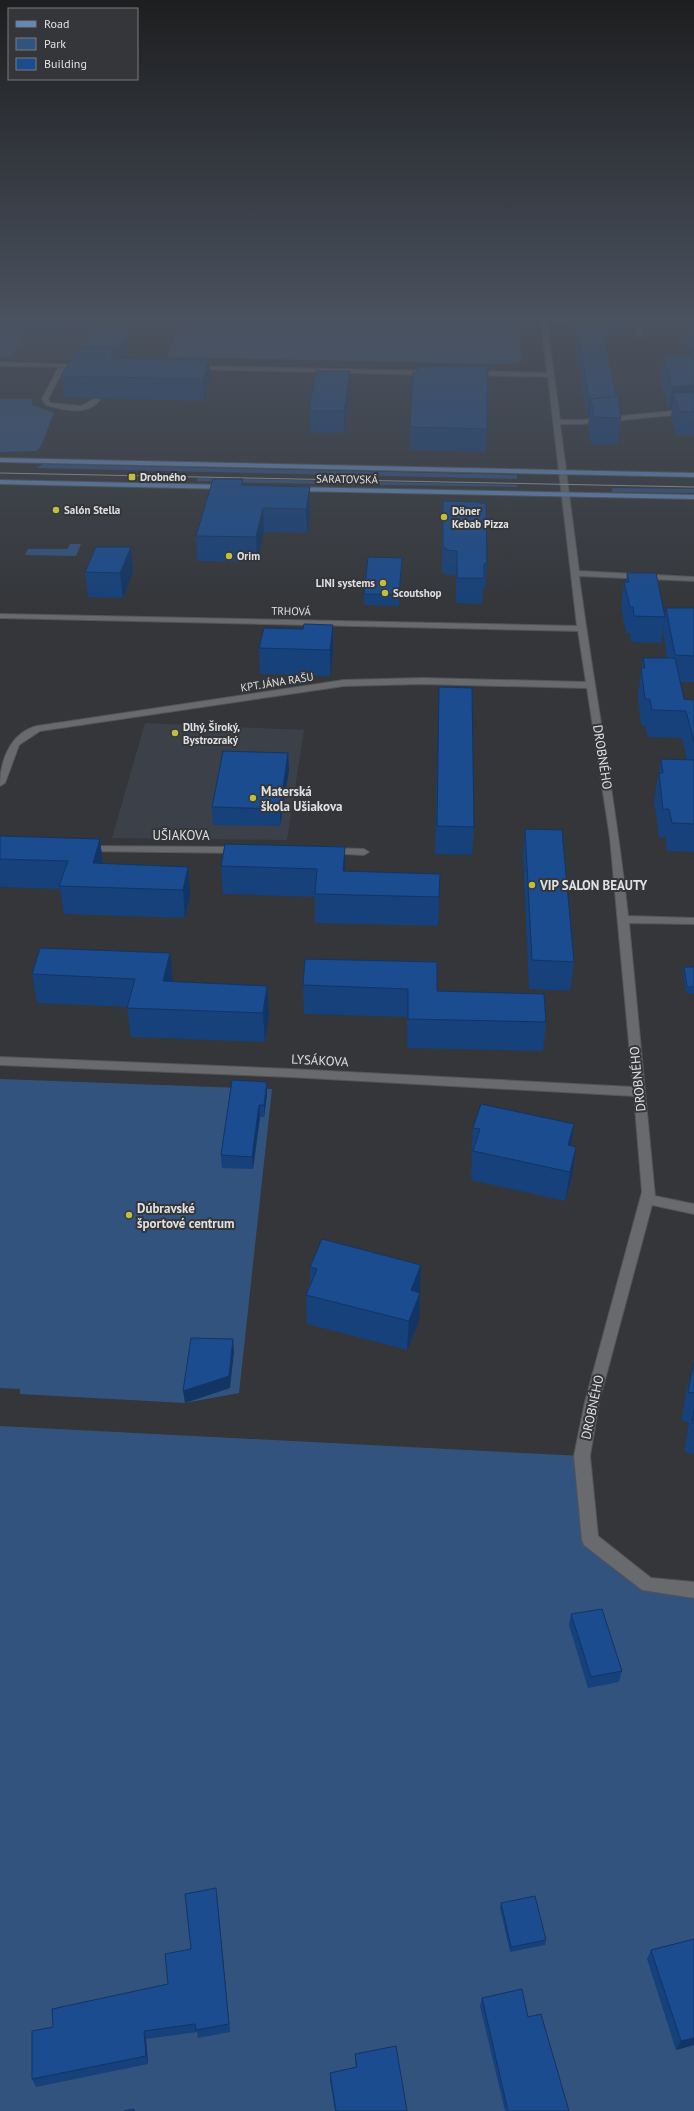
<svg xmlns="http://www.w3.org/2000/svg" width="694" height="2111" viewBox="0 0 694 2111" font-family="'PT Sans',sans-serif">
<rect width="100%" height="100%" fill="#343639"/>
<path fill="#3c4149" d="M0,319H141L120,362L0,359Z
M145,723L304,730L287,840L112,838Z"/>
<path fill="#33537f" d="M181,319H518L521,361L508,364L167,357Z
M0,333L25,334L11,357H0Z
M0,399H32V405L54,413L41,446L36,451L0,452Z
M43,464L517,475V479L36,468Z
M198,478L517,485V487C410,485 304,485 197,481Z
M612,488L694,489V493L612,492Z
M70,544H81L76,556L25,555L28,549H67Z
M0,1079L272,1089L239,1393L185,1403L20,1394V1389L0,1388Z
M0,1426L582,1456L590,1540L648,1584L694,1590V2111H0Z"/>
<g fill="none" stroke-linecap="round" stroke-linejoin="round">
<g stroke="#535456" stroke-width="2">
<path id="minor" d="M541,319L593,320L590,322H547L560,420H581L694,409V413L581,424H560L579,571L694,577V581L579,576C594,690 616,801 628,916L694,918V924L629,923L655,1196L694,1204V1214L652,1205L599,1402L590,1456L598,1536L651,1578L694,1582V1598L642,1590L584,1545L582,1540L574,1456L585,1402L642,1192L634,1096L290,1077L0,1065V1057L290,1069L633,1087L610,838L587,688L422,684L344,686L40,731L19,745L5,783L0,786C0,761 10,733 37,726L344,680L422,678L586,682L578,631L0,618V614L577,626L548,377L471,375L468,373L471,371L547,373Z
M616,320H638L643,336L638,337L634,323H618Z
M0,362L85,365L86,366L83,368L65,367L48,399L50,403L81,406L97,398L100,400C87,416 63,410 46,405L42,399L59,367L0,366Z
M193,366L429,371L432,373L429,375L191,369L190,368Z
M84,846L240,847L245,850L240,853L80,851L79,849Z
M328,848L364,849L369,852L364,855L324,853L323,851L324,849Z"/>
</g>
<g stroke="#535456" stroke-width="2">
<path id="major" d="M0,458L694,473V477L0,462Z
M0,480L227,485L231,487L227,489L0,484Z
M290,487L694,495V499L293,491H290Z"/>
</g>
<use href="#minor" fill="#686a6d" fill-rule="evenodd"/>
<use href="#major" fill="#6389bc" fill-rule="evenodd"/>
<path stroke="#a1a3a5" stroke-width="1" d="M0,473L694,487"/>
</g>
<path fill="#16417b" d="M0,319H141L123,358L211,381L204,401L64,398L61,376L83,348L91,334H0Z
M574,319H634L631,336H603L621,418L618,444H591L588,425L589,418H587L573,327Z
M663,319H694V435H676L671,417L672,410H669L660,378L663,356H688L675,319Z
M350,392L344,433H310L309,411Z
M410,427L487,429L486,452L409,450Z
M243,479V485L310,487V511L307,533L264,532L257,562L197,561L196,536Z
M443,501L487,563L485,588H483L482,604L456,603V575H445V573H442V525Z
M131,547L133,572L123,598L88,597L85,572Z
M402,558L399,606L364,605V594Z
M627,573L665,617L661,643L631,642L630,633H626L621,607L624,582H626Z
M666,608H694V682H680L684,699L694,700V852L667,851L665,837H659L654,800L661,759L687,760L682,738L648,737L645,726L641,725L638,695L643,658H667L663,633Z
M303,629L333,650L330,676L260,674L259,648Z
M439,687L474,827L472,855L435,854L438,714Z
M288,753L289,770L280,826L213,825L212,807Z
M525,829L574,962L570,991L529,989L523,856Z
M0,836L100,839L103,864L188,867L190,895L185,918L64,914L60,889L0,887Z
M225,844L345,871L439,897L438,926L315,923V897L223,894L221,866Z
M40,948L173,982L267,986L269,1015L265,1042L131,1037L127,1008L128,1007L37,1003L32,974Z
M305,959L437,991L546,1022L543,1051L407,1048V1017L304,1014L303,985Z
M684,967H694V994L686,993L683,973Z
M267,1082V1094L264,1117H260L253,1169L222,1168L221,1155Z
M574,1124L571,1146L572,1176L565,1201L471,1180L472,1157H471L473,1128Z
M421,1265L419,1321L407,1350L307,1324L306,1295L310,1286V1267Z
M694,1361V1454L684,1452L689,1423L681,1420L687,1389Z
M571,1614L622,1671L619,1682L588,1688L569,1625Z
M217,1897L230,2032L198,2038L197,2032L146,2039L148,2064L36,2087L32,2079L53,2027L168,1984L191,1949Z
M501,1903L546,1940L545,1945L510,1952L500,1908Z
M694,1939V2045L676,2050L647,1959L651,1950Z
M482,1998L528,2017L569,2111H505L480,2006Z
M355,2054L407,2111H335L330,2081V2073L356,2067L355,2062Z"/>
<path fill="#123564" d="M134,319H141L120,363L119,350Z
M115,348L117,370L110,358Z
M209,360L211,381L204,401L203,379Z
M350,371V392L344,433V411Z
M694,385V408L674,393L672,410H669L672,387Z
M616,396L591,399L589,418H587L589,399Z
M310,487V511L307,533L306,509Z
M263,508L264,532L257,562L256,537Z
M131,547L133,572L123,598L120,573Z
M333,625V650L330,676V650Z
M288,753L289,770L280,826V809Z
M100,839L103,867L93,863Z
M345,847V875L343,871Z
M188,867L190,895L185,918L183,890Z
M170,953L173,982L163,981Z
M267,986L269,1015L265,1042L263,1013Z
M267,1082V1094L264,1117V1105Z
M259,1105L260,1117L253,1169L252,1157Z
M574,1124L570,1153L568,1145Z
M576,1147L572,1176L565,1201L570,1172Z
M421,1265L419,1321L407,1350L409,1321L411,1290Z
M233,1339L234,1352L230,1388L185,1403L183,1391Z
M216,1888L217,1897L230,2032L229,2024Z
M144,2031L146,2039L148,2064L146,2056Z
M694,2038V2045L676,2050L681,2041Z"/>
<path fill="#1a4c8f" stroke="#123564" d="M0,319H134L119,350H115V348H83L98,322L0,321Z
M576,319H600L616,396L589,399Z
M683,319H694V350Z
M78,348H115L110,358L209,360L203,379L61,376Z
M663,356H694V385L672,387Z
M418,366H488L487,429L410,427L413,372H417Z
M316,371H350L344,411H309Z
M694,392V412L679,411L674,393Z
M618,396L621,418L594,417L591,399Z
M213,479H243L241,485L310,487L306,509L263,508L256,537L196,536Z
M443,501L479,502V503H486L487,563L484,564V578H457V551L446,550V548H443Z
M96,547H131L120,573L85,572Z
M368,557L402,558L399,595L364,594Z
M627,573H656L665,617L634,616L633,607H630L624,582H629Z
M666,608H694V656L675,655Z
M304,624L333,625L330,650L259,648L264,628L303,629Z
M643,658H675L684,699L694,700V742L686,711L652,710L650,699H645L641,668H645Z
M439,687L472,688L474,827L437,826Z
M223,751L288,753L280,809L212,807Z
M661,759L694,760V824L672,823L669,809H663L659,773H663Z
M525,829L562,830L574,962L532,960Z
M0,836L100,839L93,863L188,867L183,890L59,886L68,861L0,859Z
M225,844L345,847L343,871L440,874L439,897L315,894L317,869L221,866Z
M40,948L170,953L163,981L267,986L263,1013L127,1008L135,979L32,974Z
M305,959L437,962V991L544,994L546,1022L408,1019V989L303,985Z
M684,967H694V987H687Z
M232,1080L267,1082L264,1105H259L252,1157L221,1155Z
M481,1104L574,1124L568,1145L576,1147L570,1172L473,1151L480,1129L473,1128Z
M322,1239L421,1265L411,1290L420,1293L409,1321L306,1295L317,1269L310,1267Z
M191,1338L233,1339L229,1376L183,1391Z
M694,1361V1393L688,1392Z
M694,1411V1424L692,1423Z
M602,1609L622,1671L591,1677L571,1614Z
M216,1888L229,2024L196,2030L195,2024L144,2031L146,2056L32,2079V2031L53,2027L52,2009L168,1984L165,1954L191,1949L185,1894Z
M535,1896L546,1940L511,1947L501,1903Z
M694,1939V2038L681,2041L651,1950Z
M522,1989L528,2017L541,2014L569,2111H508L482,1998Z
M396,2046L407,2111H336L330,2073L357,2067L355,2054Z
M134,2109V2111H124Z"/>
<linearGradient id="sky" x2="0" y2="1"><stop stop-color="#1d1e1f"/><stop offset="0.52" stop-color="#4a525f"/><stop offset="1" stop-color="#4a525f" stop-opacity="0"/></linearGradient>
<rect width="694" height="614" fill="url(#sky)"/>
<g fill="#c2bd3f" stroke="#343639" stroke-width="1.5">
<rect x="128" y="473" width="8" height="8" rx="2"/>
<circle cx="56" cy="510" r="4"/>
<circle cx="444" cy="517" r="4"/>
<circle cx="229" cy="556" r="4"/>
<circle cx="383" cy="583" r="4"/>
<circle cx="385" cy="593" r="4"/>
<circle cx="175" cy="733" r="4"/>
<circle cx="253" cy="798" r="4"/>
<circle cx="532" cy="885" r="4"/>
<circle cx="129" cy="1215" r="4"/>
</g>
<g text-anchor="middle" stroke-width="4" stroke-linejoin="round" paint-order="stroke">
<g font-size="11" font-weight="bold" fill="#dfe0e2" stroke="#343639" text-anchor="start">
<text x="140" y="481">Drobného</text>
<text x="64" y="514">Salón Stella</text>
<text x="452" y="515">Döner<tspan x="452" dy="13">Kebab Pizza</tspan></text>
<text x="237" y="560">Orim</text>
<text x="375" y="587" text-anchor="end">LINI systems</text>
<text x="393" y="597">Scoutshop</text>
<text x="183" y="731">Dlhý, Široký,<tspan x="183" dy="13">Bystrozraký</tspan></text>
</g>
<g font-size="11" fill="#dfe0e2" stroke="#343639">
<text transform="translate(347 479) rotate(1)" y="4">SARATOVSKÁ</text>
<text transform="translate(291 611) rotate(1)" y="4">TRHOVÁ</text>
<text transform="translate(277 682) rotate(-9)" y="4">KPT. JÁNA RAŠU</text>
</g>
<g font-size="13" fill="#dfe0e2" stroke="#343639">
<text transform="translate(603 757) rotate(81)" y="5">DROBNÉHO</text>
<text x="181" y="840">UŠIAKOVA</text>
<text transform="translate(320 1060) rotate(3)" y="5">LYSÁKOVA</text>
<text transform="translate(637 1079) rotate(-96)" y="5">DROBNÉHO</text>
<text transform="translate(592 1407) rotate(-78)" y="5">DROBNÉHO</text>
</g>
<g font-size="13" font-weight="bold" fill="#dfe0e2" stroke="#343639" text-anchor="start">
<text x="261" y="796">Materská<tspan x="261" dy="15">škola Ušiakova</tspan></text>
<text x="540" y="890">VIP SALON BEAUTY</text>
<text x="137" y="1213">Dúbravské<tspan x="137" dy="15">športové centrum</tspan></text>
</g>
</g>
<rect x="8" y="8" width="130" height="72" fill="#343639" stroke="#787a7d"/>
<rect x="16" y="21" width="20" height="6" fill="#6389bc" stroke="#787a7d"/>
<text x="44" y="28" font-size="12" fill="#dfe0e2">Road</text>
<rect x="16" y="38" width="20" height="12" fill="#33537f" stroke="#787a7d"/>
<text x="44" y="48" font-size="12" fill="#dfe0e2">Park</text>
<rect x="16" y="58" width="20" height="12" fill="#1a4c8f" stroke="#787a7d"/>
<text x="44" y="68" font-size="12" fill="#dfe0e2">Building</text>
</svg>
